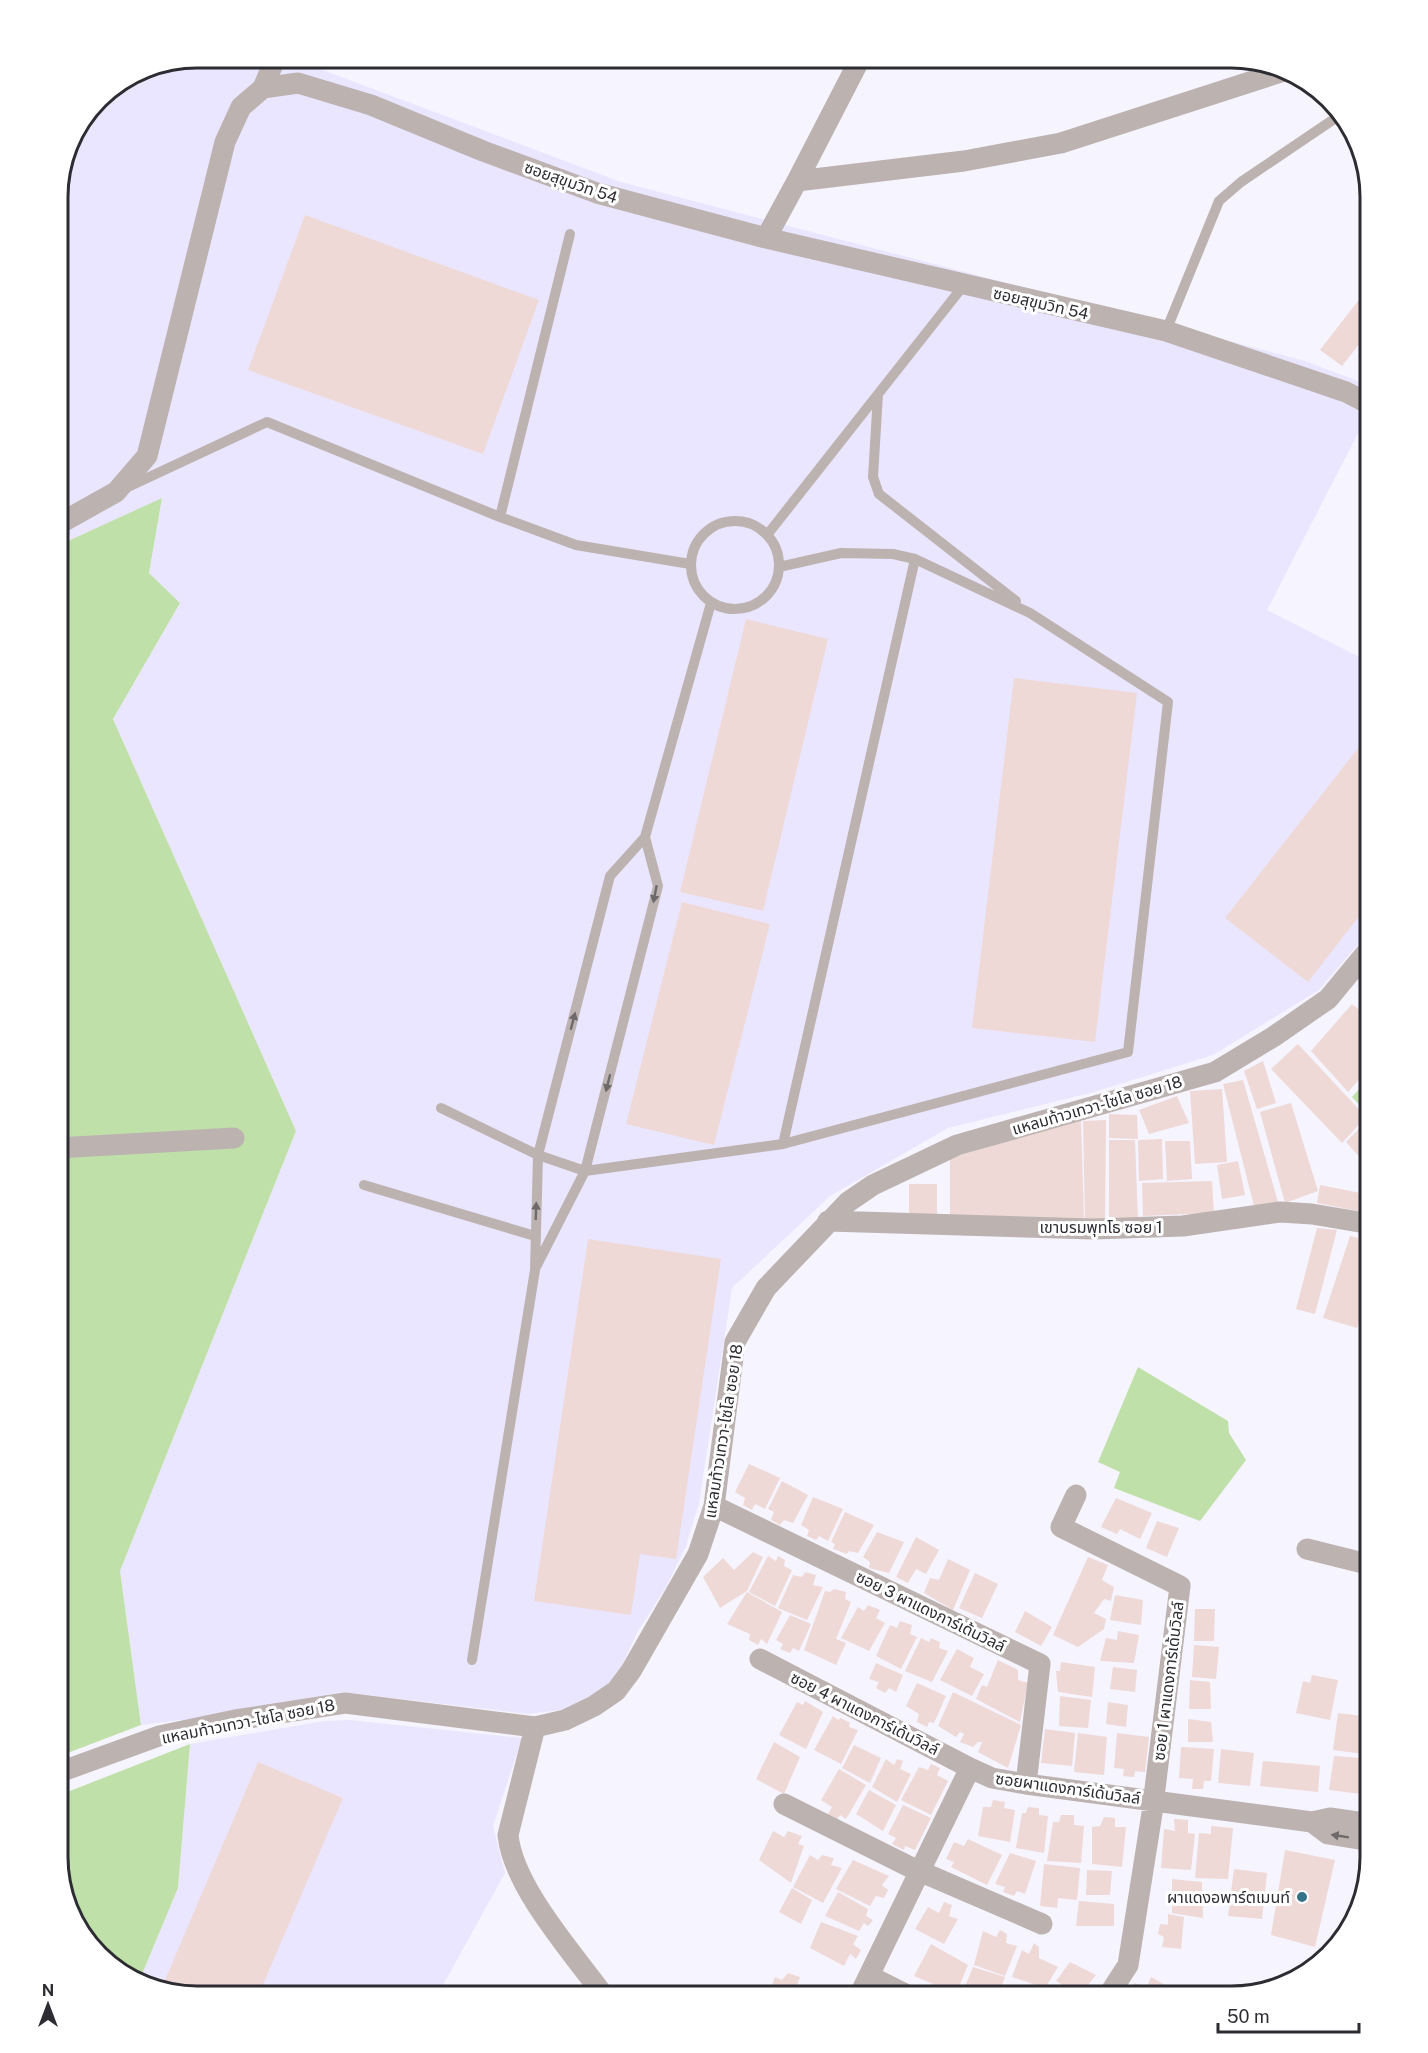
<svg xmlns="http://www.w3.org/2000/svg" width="1428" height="2053" viewBox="0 0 1428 2053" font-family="'Public Sans','Noto Sans Thai',sans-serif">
<rect width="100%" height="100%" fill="#f6f4fe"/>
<path fill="#ebe6ff" d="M197,57H294L304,63L621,182L1305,361L1371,386V408L1267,610L1371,663V929L1319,990L1213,1055L1094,1092L948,1128L830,1196L732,1288L699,1503L686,1546L666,1587L637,1633L615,1680L594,1694L561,1710L528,1714L342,1692L228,1714L141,1725L120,1571L296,1131L113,719L180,603L149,573L162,499L57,546V188L71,135L98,98L144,68Z
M350,1720L522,1738L493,1826L505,1873L437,1996H188L140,1979L178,1888L190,1744L324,1721Z"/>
<path fill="#c0e0a9" d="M162,498L149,573L180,603L113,719L296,1131L120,1571L141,1725L57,1757V546Z
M1371,1076V1117L1352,1097Z
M1138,1367L1228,1421L1229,1433L1246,1460L1200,1521L1114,1488L1120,1472L1098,1462Z
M190,1744L178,1888L140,1979L119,1973L76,1926L57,1856V1796Z"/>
<path fill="#eed9d7" d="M305,215L539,300L483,454L248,370Z
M1371,284V329L1342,366L1320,350Z
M746,619L828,639L763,911L680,892Z
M1014,678L1137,693L1095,1042L972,1028Z
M1366,738L1371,742V901L1308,982L1225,918Z
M682,902L770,924L714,1145L626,1124Z
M1352,1004L1366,1015L1371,1010V1066L1348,1092L1311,1051Z
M1298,1044L1366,1117L1342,1143L1271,1069Z
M1263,1061L1276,1103L1257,1109L1244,1071Z
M1243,1080L1278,1202L1255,1210L1223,1084Z
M1222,1089L1227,1162L1195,1164L1190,1091Z
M1177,1096L1189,1123L1149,1134L1139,1110Z
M1291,1103L1318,1191L1285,1203L1260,1112Z
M1109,1114L1137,1115L1138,1139L1109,1138Z
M1369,1118L1371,1121V1170L1346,1142Z
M1081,1120L1084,1218L950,1217V1158Z
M1106,1120L1105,1219L1085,1220L1083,1121Z
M1162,1139L1163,1179L1139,1181L1138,1140Z
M1109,1140H1135L1138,1219L1109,1220Z
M1165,1141H1190L1192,1179L1167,1181Z
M1238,1161L1245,1195L1222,1199L1217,1165Z
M1212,1181L1214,1213L1143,1216L1142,1183Z
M909,1184H937V1214H909Z
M1320,1185L1371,1195L1368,1213L1317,1203Z
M1317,1228L1337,1230L1315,1314L1296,1309Z
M1350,1236L1371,1241V1284L1357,1328L1323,1318Z
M588,1239L721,1259L676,1559L640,1554L631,1615L534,1601Z
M1371,1306V1333L1363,1331Z
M749,1464L780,1478L765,1509L755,1504L752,1510L743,1505L745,1498L735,1492Z
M782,1481L808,1495L793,1523L784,1520L780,1525L771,1520L774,1512L768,1509Z
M813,1497L843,1509L828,1541L819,1536L816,1540L807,1536L809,1530L801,1525Z
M1116,1498L1152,1513L1140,1539L1120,1529L1117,1534L1101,1527Z
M845,1512L874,1525L858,1553L849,1551L847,1554L833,1549L835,1544L831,1542Z
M1157,1521L1179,1528L1167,1557L1146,1548Z
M877,1532L904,1542L889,1573L869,1568L870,1562L863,1557Z
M916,1537L939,1550L926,1574L916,1569L908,1583L896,1577Z
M753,1552L763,1557L747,1591L720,1608L703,1577L723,1558L734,1570Z
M768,1556L776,1561L778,1556L785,1560L784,1566L792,1570L775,1606L749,1592Z
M1088,1557L1108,1565L1102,1580L1114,1587L1111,1601L1104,1599L1094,1613L1106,1619L1104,1629L1078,1647L1053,1635Z
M948,1559L970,1570L953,1610L924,1593L930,1578L939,1580Z
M805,1572L816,1575L813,1585L823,1587L807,1620L778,1608L793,1575L802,1577Z
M975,1573L998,1584L982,1618L959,1608Z
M834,1589L846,1592L845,1599L851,1602L836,1639L846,1643L836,1665L804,1650L825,1591L830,1592Z
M747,1592L782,1612L767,1644L761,1639L758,1645L749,1640L750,1634L727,1624Z
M1115,1595L1143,1600L1141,1625L1110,1620Z
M868,1605L880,1610L876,1618L885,1623L869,1651L841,1638L858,1607L864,1611Z
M1195,1609H1215L1214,1641H1194Z
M1025,1611L1052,1627L1041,1646L1015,1632Z
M790,1615L811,1624L799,1651L793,1648L790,1653L780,1649L783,1644L776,1640Z
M900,1621L912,1625L910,1634L917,1637L901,1669L876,1656L890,1625L897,1628Z
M1118,1631L1139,1635L1134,1663L1100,1661L1106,1638L1117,1640Z
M1366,1632H1371V1662L1361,1660Z
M921,1638L929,1642L931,1638L940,1642L939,1648L948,1651L932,1682L905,1671Z
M1194,1645L1219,1647L1216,1679L1192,1677Z
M957,1649L974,1658L970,1667L984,1674L972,1696L940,1680Z
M998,1660L1018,1670V1680L1028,1683L1020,1722L976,1699L982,1685L987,1687Z
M1061,1662L1095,1667L1092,1697L1058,1692L1056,1671H1060Z
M876,1663L903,1675L896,1692L889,1688L885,1693L876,1688L879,1682L869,1679Z
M1113,1667L1137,1670L1135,1692L1110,1689Z
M1312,1675L1338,1680L1330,1720L1296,1713L1303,1681L1310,1683Z
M1190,1680L1210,1682L1211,1709H1189Z
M917,1683L946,1696L934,1723L929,1722L927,1727L917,1722L919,1714L906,1706Z
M953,1692L1021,1725L1008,1768L978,1752L982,1742H978L973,1747L960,1742L964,1734L960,1732L956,1737L938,1726Z
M1060,1696L1091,1700L1088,1728L1059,1726Z
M805,1701L823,1712L806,1749L779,1735L797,1702L803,1705Z
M1108,1702L1128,1705L1126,1727L1106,1724Z
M1338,1713L1371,1717V1755L1333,1750Z
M833,1716L838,1720L841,1718L850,1723L849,1727L858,1730L841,1764L814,1750Z
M1188,1719L1211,1722L1213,1742H1188Z
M1045,1729L1075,1733L1072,1766L1041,1763Z
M1078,1733L1107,1737L1104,1775L1074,1772Z
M1117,1733L1149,1737L1145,1772L1135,1771L1134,1777L1123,1776L1124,1769L1114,1768Z
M774,1742L800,1757L784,1794L756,1779Z
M854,1745L881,1758L870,1783L842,1768Z
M1181,1747L1214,1749L1211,1781H1204L1203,1789H1192L1193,1779L1179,1778Z
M1221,1749L1254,1753L1250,1786L1218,1783Z
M1334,1756L1362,1758L1361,1794L1329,1790Z
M886,1759L894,1765L897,1759L903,1761L900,1769L911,1774L897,1802L872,1787Z
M1263,1761L1320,1766L1318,1792L1260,1786Z
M258,1762L343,1798L258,1996H188L162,1987Z
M931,1764L940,1768L937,1775L948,1781L931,1815L901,1800L919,1767L928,1770Z
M839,1769L866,1785L846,1819L840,1815L837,1819L828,1814L832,1807L821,1800Z
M869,1790L896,1805L883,1831L856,1814Z
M993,1800L1005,1802L1004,1808L1015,1810L1010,1842L978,1836L983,1807H991Z
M903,1805L931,1818L915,1850L905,1846L904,1850L892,1844L896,1838L888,1834Z
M1028,1807L1039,1808V1815L1048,1816L1044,1853L1016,1848L1022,1813H1026Z
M1061,1815H1074V1825L1084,1826L1081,1863L1047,1861L1053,1822H1059Z
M1104,1817L1115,1818V1827H1126L1122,1867L1092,1864V1827L1100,1826Z
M1174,1819L1188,1820V1833L1195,1834L1191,1870L1161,1868L1164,1829L1175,1831Z
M1211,1826L1233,1828L1228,1879L1195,1878L1199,1833L1211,1834Z
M773,1831L784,1837L788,1831L802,1836L798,1844L804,1846L791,1883L759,1860Z
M968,1839L1002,1855L987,1885L951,1867L954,1862L946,1859L954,1842L964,1846Z
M1285,1850L1335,1860L1315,1947L1271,1935Z
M1010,1853L1036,1861L1025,1894L1017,1891L1014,1896L1003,1892L1005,1887L995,1884Z
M810,1855L818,1860L822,1855L834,1858L831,1865L842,1868L823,1903L793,1887Z
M853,1860L889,1876L882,1885L888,1890L884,1898L876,1896L870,1906L836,1889Z
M1044,1864L1080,1868L1077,1900L1058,1898L1057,1908L1040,1906Z
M1234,1869L1267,1873L1262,1919L1228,1916Z
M1087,1870L1112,1871L1110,1895H1086Z
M1359,1876L1365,1877L1352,1926L1349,1930Z
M1172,1879L1202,1882L1203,1918L1172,1913Z
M792,1888L812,1900L801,1924L779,1912Z
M838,1892L868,1909L866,1916L873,1920L868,1926L864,1923L859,1931L825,1916Z
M1079,1901L1114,1904V1926H1076Z
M944,1902L952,1905L949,1916L958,1919L944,1944L915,1929L928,1907L939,1913Z
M1168,1914L1184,1917L1181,1949L1162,1947L1164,1937L1158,1934L1160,1924L1168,1925Z
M821,1922L858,1936L853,1944L861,1950L856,1959L850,1954L844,1966L810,1948Z
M1000,1930L1007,1934L1006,1943L1017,1946L1005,1976L974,1965L983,1931L996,1937Z
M1034,1943L1039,1947V1958L1058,1967L1045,1988L1012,1977L1022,1950L1029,1954Z
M931,1944L968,1965L955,1996L943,1992L940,1996L930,1994L933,1984L914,1976Z
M1070,1962L1096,1975L1080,1995L1056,1981Z
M973,1967L1005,1977L998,1996H961Z
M788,1973L800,1977L797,1985L805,1991L802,1996H768L775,1977L782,1980Z
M1151,1977L1174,1990L1171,1996L1130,1994L1134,1983L1147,1987Z"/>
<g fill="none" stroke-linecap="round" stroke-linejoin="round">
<path stroke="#bcb3b1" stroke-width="10" d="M1166,331L1219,201L1241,182L1340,115
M878,394L873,477L879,494L1016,601
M128,487L267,422L500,517L576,545L690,564
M500,517L570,234
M691 565a44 44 0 1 1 88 0a44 44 0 1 1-88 0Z
M767,535L964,285
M779,567L841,553L893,554L915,559L1030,613L1168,702L1128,1052L783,1144
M441,1108L538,1155L585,1171L783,1144L915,559
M364,1185L535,1236
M536,1267L585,1171L658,886L645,837
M472,1660L535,1270L538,1155L610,876L645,837L711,603"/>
<path stroke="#bcb3b1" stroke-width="21" d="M263,88L276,57
M797,181L861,57
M766,238L797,181L964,161L1061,143L1284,71
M57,525L116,492L147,456L225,142L241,107L263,88L298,83L371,105L483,151L597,193L766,238L1166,331L1346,392L1371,405
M57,1148L234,1138
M828,1221L1094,1229L1183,1226L1280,1212L1312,1214L1371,1224
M1076,1495L1061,1527L1180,1586L1152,1813L1128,1965L1108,1996
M714,1506L1040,1664L1026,1784
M1307,1549L1371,1565
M760,1659L970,1768
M535,1727L508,1835C513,1887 573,1953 604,1996
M57,1773L159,1736L235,1720L345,1703L535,1727L565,1720L594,1706L616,1691L631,1671L698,1554L714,1506L735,1342L766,1288L848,1202L873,1185L957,1145L1215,1072L1273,1037L1328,999L1371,947
M784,1804L910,1867L1042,1924
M1312,1822L1328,1834L1371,1841
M869,1976L909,1996
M859,1996L970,1768L992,1778L1026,1784L1312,1822L1330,1818L1371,1824"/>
</g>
<defs><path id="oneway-solid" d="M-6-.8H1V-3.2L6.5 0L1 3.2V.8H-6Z" transform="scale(1.5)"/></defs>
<g fill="#6d696b">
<use href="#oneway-solid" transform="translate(655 894) rotate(101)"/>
<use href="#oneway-solid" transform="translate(573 1021) rotate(-75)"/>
<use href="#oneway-solid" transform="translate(608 1083) rotate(104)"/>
<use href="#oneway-solid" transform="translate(536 1211) rotate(-88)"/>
<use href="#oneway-solid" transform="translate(1340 1836) rotate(-171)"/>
</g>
<circle fill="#357288" stroke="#fff" stroke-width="2" cx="1302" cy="1897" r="6"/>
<g text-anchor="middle" stroke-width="6" stroke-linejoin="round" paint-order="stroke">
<g font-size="16" fill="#2d2c32" stroke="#fff">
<text transform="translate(571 182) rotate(19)" y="6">ซอยสุขุมวิท 54</text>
<text transform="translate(1041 303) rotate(13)" y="6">ซอยสุขุมวิท 54</text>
<text transform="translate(1097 1105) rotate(-16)" y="6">แหลมท้าวเทวา-ไซโล ซอย 18</text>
<text x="1101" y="1233">เขาบรมพุทโธ ซอย 1</text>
<text transform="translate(723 1431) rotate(-81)" y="6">แหลมท้าวเทวา-ไซโล ซอย 18</text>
<text transform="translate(931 1611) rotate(26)" y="6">ซอย 3 ผาแดงการ์เด้นวิลล์</text>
<text transform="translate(1168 1681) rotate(-83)" y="6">ซอย 1 ผาแดงการ์เด้นวิลล์</text>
<text transform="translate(865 1713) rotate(27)" y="6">ซอย 4 ผาแดงการ์เด้นวิลล์</text>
<text transform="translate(248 1721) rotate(-11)" y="6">แหลมท้าวเทวา-ไซโล ซอย 18</text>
<text transform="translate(1068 1788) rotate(8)" y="6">ซอยผาแดงการ์เด้นวิลล์</text>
</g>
<g font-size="16" fill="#2d2c32" stroke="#fff" text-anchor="end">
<text x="1290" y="1903">ผาแดงอพาร์ตเมนท์</text>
</g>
</g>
<path d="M0 0H1428V2053H0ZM197 68H1231A129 129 0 0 1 1360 197V1857A129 129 0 0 1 1231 1986H197A129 129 0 0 1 68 1857V197A129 129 0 0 1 197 68Z" fill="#fff" fill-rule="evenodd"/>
<path fill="none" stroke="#2d2c32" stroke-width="3" d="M197 68H1231A129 129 0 0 1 1360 197V1857A129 129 0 0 1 1231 1986H197A129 129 0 0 1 68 1857V197A129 129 0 0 1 197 68Z"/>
<g transform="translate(48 2005)" stroke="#ffffff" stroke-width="4.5" paint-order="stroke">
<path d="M0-4.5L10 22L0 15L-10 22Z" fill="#2d2c32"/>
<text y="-9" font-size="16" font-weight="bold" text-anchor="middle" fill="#2d2c32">N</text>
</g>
<path d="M1218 2023v9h141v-9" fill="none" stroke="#2d2c32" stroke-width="3"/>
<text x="1227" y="2023" font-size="18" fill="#2d2c32" stroke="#ffffff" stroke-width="4.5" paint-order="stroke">50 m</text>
</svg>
